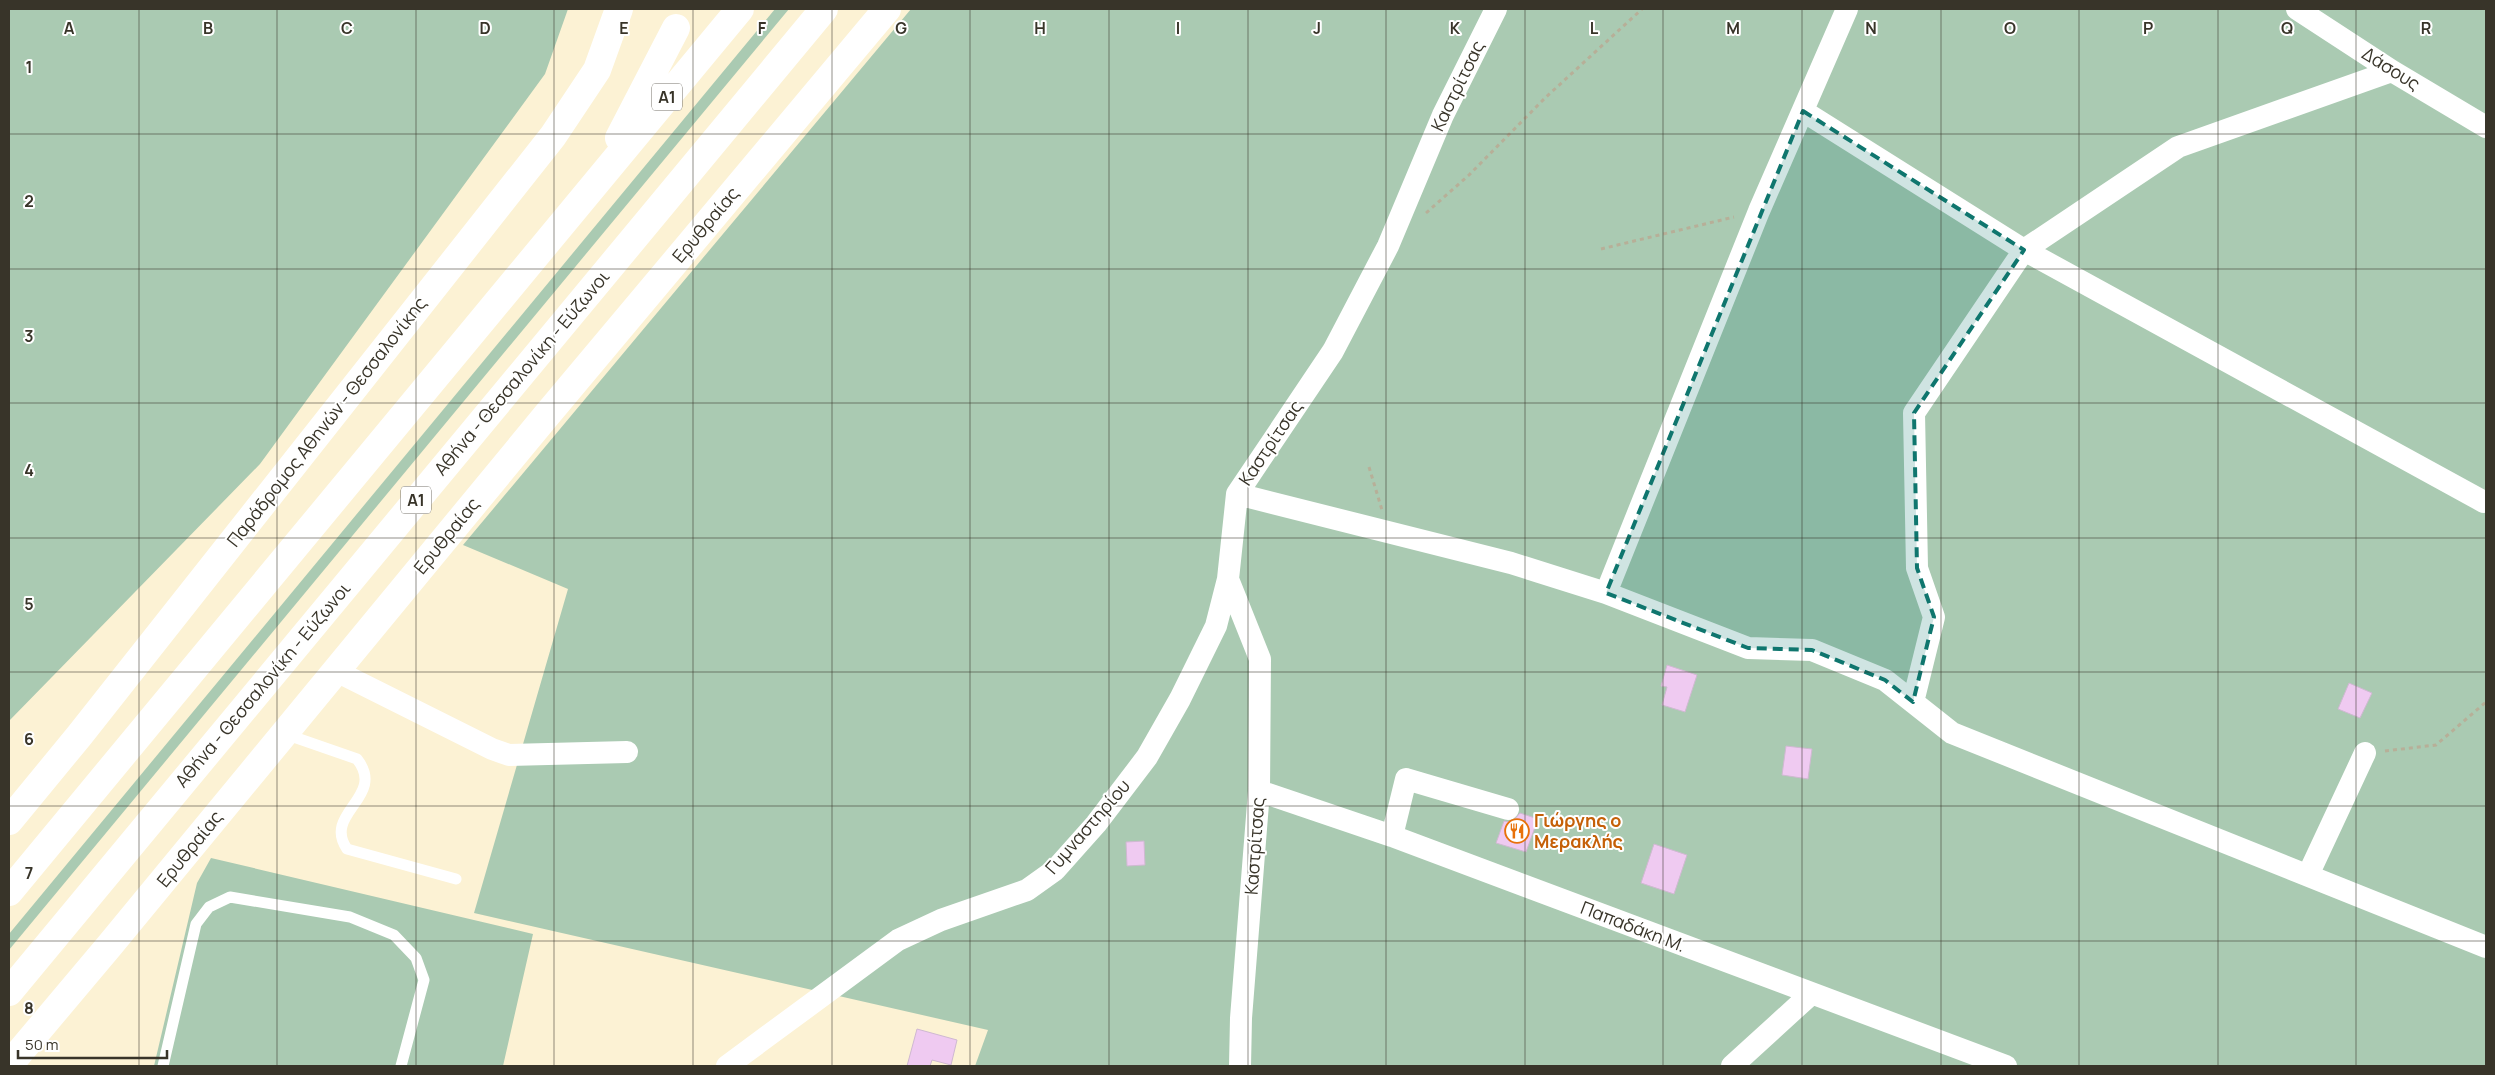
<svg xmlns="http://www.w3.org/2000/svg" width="2495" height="1075" viewBox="0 0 2495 1075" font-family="Manrope,sans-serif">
<rect width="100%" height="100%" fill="#fcf2d4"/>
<path fill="#aacab2" d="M9,9H568L545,74L260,464L9,721Z
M775,9H789L9,950V934Z
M911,9H2486V1066H975L988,1030L474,913L568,589L463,545Z
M211,858L533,934L503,1066H154L197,883Z"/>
<path fill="#efcaf1" stroke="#cfb9d1" d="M1667,665L1697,675L1685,712L1662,705L1667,687L1661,686Z
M2349,683L2372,693L2360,718L2338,709Z
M1786,746L1812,749L1808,779L1782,775Z
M1520,813L1538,819L1526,852L1496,843L1504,821L1512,822Z
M1144,841L1145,865L1127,866L1126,842Z
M1654,844L1687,855L1674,894L1641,883Z
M917,1029L957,1040L951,1065L932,1060L930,1066H907Z"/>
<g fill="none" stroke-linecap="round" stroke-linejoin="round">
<path stroke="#b7af98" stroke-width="3" stroke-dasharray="4 4" stroke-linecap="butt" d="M1426,213L1469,175L1545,98L1642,9
M1601,249L1734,217
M1369,467L1382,510
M2385,751L2436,745L2486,702"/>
<path stroke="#fff" stroke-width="11" d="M285,734L357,759C387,797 322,813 347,849L456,879
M163,1066L196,924L209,907L230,897L350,917L394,935L416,958L424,980L401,1066"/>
<path stroke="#fff" stroke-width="22" d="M2297,9L2392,71L2486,127
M1803,111L2024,250L2484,502
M1237,494L1511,563L1606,593L1748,648L1812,650L1885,680L1952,733L2486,947
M1606,593L1759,211L1847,9
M336,671L492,749L509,755L627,752
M1913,702L1934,617L1917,568L1914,413L2024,250L2178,147L2392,71
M1259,791L1392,836L2006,1066
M1392,836L1406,779L1508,809
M2308,875L2365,753
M727,1066L898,940L941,920L1027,890L1055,870L1096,824L1147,757L1180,699L1216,626L1228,579
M1240,1066L1241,1018L1259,791L1260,659L1228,579L1237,494L1333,351L1388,246L1443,115L1496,9
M1732,1066L1811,994"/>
<path stroke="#fff" stroke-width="28" d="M9,821L79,736L553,136L597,70L619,9
M9,1065L110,945L546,416L887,9"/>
<path stroke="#fff" stroke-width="28" d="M619,138L676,28
M9,892L740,9
M9,992L824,9"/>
</g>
<path fill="#0f766e" fill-opacity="0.2" stroke="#0f766e" stroke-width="4" stroke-dasharray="10 6" stroke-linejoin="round" d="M1803,111L2024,250L1914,413L1917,568L1934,617L1913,702L1885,680L1812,650L1748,648L1606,593Z"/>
<path fill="none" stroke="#383429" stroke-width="1" stroke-opacity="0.55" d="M139,9V1066M277,9V1066M416,9V1066M554,9V1066M693,9V1066M832,9V1066M970,9V1066M1109,9V1066M1248,9V1066M1386,9V1066M1525,9V1066M1663,9V1066M1802,9V1066M1941,9V1066M2079,9V1066M2218,9V1066M2356,9V1066M9,134H2486M9,269H2486M9,403H2486M9,538H2486M9,672H2486M9,806H2486M9,941H2486"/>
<defs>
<g id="restaurant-ring" transform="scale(1.25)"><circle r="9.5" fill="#fff" stroke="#e8710a" stroke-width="1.5"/><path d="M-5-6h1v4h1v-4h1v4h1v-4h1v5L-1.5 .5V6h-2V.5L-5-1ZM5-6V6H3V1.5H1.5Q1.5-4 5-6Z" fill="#e8710a"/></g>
</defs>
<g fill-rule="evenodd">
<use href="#restaurant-ring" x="1517" y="831"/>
</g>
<g text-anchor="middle" stroke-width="4" stroke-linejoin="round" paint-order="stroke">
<g fill="#fff" stroke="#747169" stroke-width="1">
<rect x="652" y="83.5" width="30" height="27" rx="4"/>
<rect x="401" y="486.5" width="30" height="27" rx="4"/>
</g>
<g font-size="16" font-weight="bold" fill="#383429">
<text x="667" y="103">Α1</text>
<text x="416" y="506">Α1</text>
</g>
<g font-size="18" fill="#383429" stroke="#fff">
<text transform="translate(2391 69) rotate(32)" y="6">Δάσους</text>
<text transform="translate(1458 86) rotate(-64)" y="6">Καστρίτσας</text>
<text transform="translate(706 225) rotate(-50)" y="6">Ερυθραίας</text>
<text transform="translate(522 373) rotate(-50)" y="6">Αθήνα - Θεσσαλονίκη - Εύζωνοι</text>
<text transform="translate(327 422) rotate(-52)" y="6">Παράδρομος Αθηνών - Θεσσαλονίκης</text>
<text transform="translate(1271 443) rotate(-56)" y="6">Καστρίτσας</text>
<text transform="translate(447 536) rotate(-51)" y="6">Ερυθραίας</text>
<text transform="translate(263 685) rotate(-50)" y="6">Αθήνα - Θεσσαλονίκη - Εύζωνοι</text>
<text transform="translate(1088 827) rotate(-49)" y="6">Γυμναστηρίου</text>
<text transform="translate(1255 846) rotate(-86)" y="6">Καστρίτσας</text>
<text transform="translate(190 849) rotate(-51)" y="6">Ερυθραίας</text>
<text transform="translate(1633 927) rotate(21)" y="6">Παπαδάκη Μ.</text>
</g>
<g font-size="18" font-weight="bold" fill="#c56008" stroke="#fff" text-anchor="start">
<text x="1534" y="827">Γιώργης ο<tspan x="1534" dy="21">Μερακλής</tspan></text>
</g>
</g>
<g font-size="16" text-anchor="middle" font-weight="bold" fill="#383429" stroke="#fff" stroke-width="4" stroke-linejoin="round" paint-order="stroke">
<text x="69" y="34">A</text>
<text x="208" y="34">B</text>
<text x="347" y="34">C</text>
<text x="485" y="34">D</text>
<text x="624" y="34">E</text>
<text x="762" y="34">F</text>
<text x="901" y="34">G</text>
<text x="1040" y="34">H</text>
<text x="1178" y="34">I</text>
<text x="1317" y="34">J</text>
<text x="1455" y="34">K</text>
<text x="1594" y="34">L</text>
<text x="1733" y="34">M</text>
<text x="1871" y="34">N</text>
<text x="2010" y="34">O</text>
<text x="2148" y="34">P</text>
<text x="2287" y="34">Q</text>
<text x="2426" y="34">R</text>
<text x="29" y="73">1</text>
<text x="29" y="207">2</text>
<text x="29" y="342">3</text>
<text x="29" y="476">4</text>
<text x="29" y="610">5</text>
<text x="29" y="745">6</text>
<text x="29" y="879">7</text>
<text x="29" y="1014">8</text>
</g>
<rect width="2495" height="1075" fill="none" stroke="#383429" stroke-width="20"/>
<path d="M18 1050v8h149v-8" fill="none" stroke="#383429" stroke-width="2.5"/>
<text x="25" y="1050" font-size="15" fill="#383429" stroke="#ffffff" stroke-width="4" paint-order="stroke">50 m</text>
</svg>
